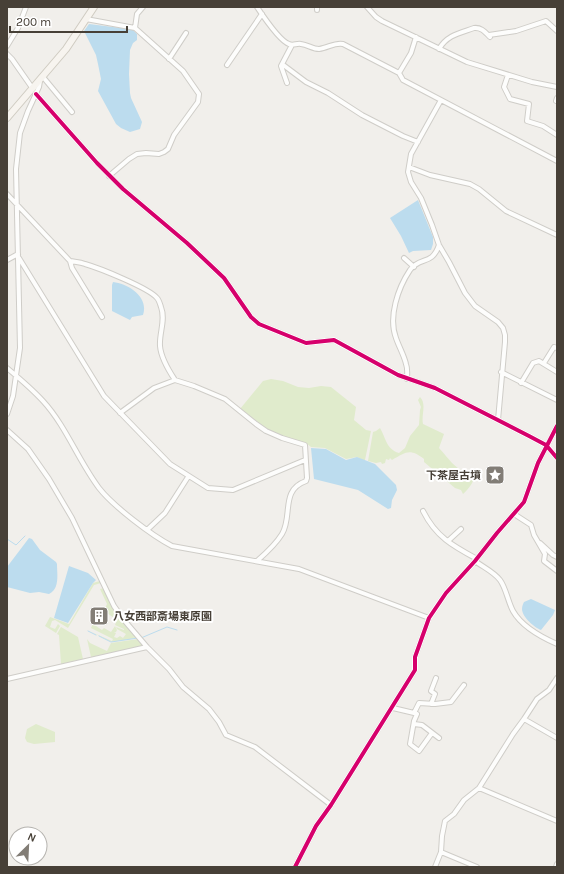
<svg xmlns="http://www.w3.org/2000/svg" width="564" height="874" viewBox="0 0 564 874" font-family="Karla,'Noto Sans JP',sans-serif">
<rect width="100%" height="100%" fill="#f1efeb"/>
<path fill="#e0ebcc" d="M271,379L283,381L298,387L309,388L321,386L331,387L356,407L354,420L366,430L371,431L365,460H363L357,457L346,459L325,448L311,447L306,443L282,437L267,429L240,409L263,381Z
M420,397C427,404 421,415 423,424L444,434L439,448C446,455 456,471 466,471C468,472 472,470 475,470L476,473C474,481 470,488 463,494L461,490L455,488L424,462V459C410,448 406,452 392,460L390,458L389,460L386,459L385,463L382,464L381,462L376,463L368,461L373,432L376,431L380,428C386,438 386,449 399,453L405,448L410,436L419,425L420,410L421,407L418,400Z
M100,581L101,583L94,585L68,628L55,620L52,621L50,627L55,629L58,624L60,626L56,633L45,626L50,617L69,624L93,583Z
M104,588L117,614L137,638L112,642L89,631L112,641L113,639L91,628L93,624L102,630L104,628L111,632L115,626L117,630L116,632H114L116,633L114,637L117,638L120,636L123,638L126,634L117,629L116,627L124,630V629L115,625L117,620L104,611L107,604L100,589Z
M61,627L78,637L83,659L61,664L59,635L57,634Z
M87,639L90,643L107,651L111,643L138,639L143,644L142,646L91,657Z
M36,724L55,732V742L34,744L27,742L25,738L27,729Z"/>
<path fill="#bcdcee" d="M89,24L129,29L133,30L137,34V40L133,43L130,50L129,74L130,93L131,98L142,122L140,129L130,132L121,128L116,124L98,91L101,79L98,64L96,55L84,31Z
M418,200L433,237V244L431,250L413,251L409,253L401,236L390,218Z
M113,282C129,284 149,297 143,315L132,317L130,320L112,311V285Z
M311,448L326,449L346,460L357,457L375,464L396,485L397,490L392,500L391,508L388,509L358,490L314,479Z
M29,538L32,539L40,550L56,562L57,564C57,574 60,589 49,594L39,592L30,593L7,587V567Z
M69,566L88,573L96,580L93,583L68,623L54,618Z
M531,599L555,610L553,615L541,630C535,628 522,617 522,609C522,606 523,604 524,602Z"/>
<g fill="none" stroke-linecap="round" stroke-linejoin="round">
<path stroke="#bcdcee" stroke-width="1" d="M7,539L16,545L25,536
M88,631L96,635
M99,636L111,642L138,638
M141,638L167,627L177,630"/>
<g stroke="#cfcdc8" stroke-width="6">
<path id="minor" d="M257,7C263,16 280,41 289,44C293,46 297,43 301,44C308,45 313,49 319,49C328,48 335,42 343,44L399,73L403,80L557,161
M367,7L376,17L382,21L467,62L532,82L557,87
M317,10V7
M86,19L135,28L183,71L199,94L198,102L174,135L168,149L164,152L159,154L146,153L137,154L129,159L109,176
M135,28L137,14L143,7
M489,35L516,31L546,21L557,31
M7,46L18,28L26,7
M439,49C447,35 460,33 474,28C481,27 485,32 490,37
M7,54L12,59L33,89
M169,59L186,33
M282,64L306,82L328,93L362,115L403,136L418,142
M227,65L262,14
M399,73L411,53L416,37
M508,75L504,87L510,99L529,104L527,121L543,126L557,135
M43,77L72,112
M287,83L281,66L292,45
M36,94L97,163L123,189L187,243L224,278L251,317L259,324L306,343L334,340L398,375L435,388L529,436L546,445L557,458
M441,100L411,154L408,172L411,182L421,198L432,225L439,245L449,262L465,293L475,306L498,322L503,328L505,335V342L498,420
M556,101L557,98
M409,167L430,175L470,184L479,189L506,211L557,235
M7,194L70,261C75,262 80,262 85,264C99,268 149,288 157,298C159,300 160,304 161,307C166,320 159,333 160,346C161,358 169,371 175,380
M19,258L104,396L170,464L208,488L233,490L305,460
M404,258L414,267
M7,260L18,254
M70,261L72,268L102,317
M544,363L554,347L557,348
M7,368C19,378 32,389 43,401C66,426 78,460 99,488C113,506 151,535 172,546L299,569L429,618
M501,372L557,400
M407,379C407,374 408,369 406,364C404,355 399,347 396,338C388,317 398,288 410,270C420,256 432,266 439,245
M521,383L533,363L539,361L557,372
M120,413L154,388L175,380L194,386L225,399L256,424L266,431L282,438L305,445L307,478L306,481C280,490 293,516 282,534C276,544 265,554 257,561
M7,414L13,396L20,348L16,169L20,133L28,111L39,87L40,81
M7,430L28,449L49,479L72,518L114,606L124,620L147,647L169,669L183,687L209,709L219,722L226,735L255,747L331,805
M423,511C436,537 453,546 477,559
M514,514L531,525L534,535L545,554L544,561L557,571
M147,530L165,513L188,477
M448,541L461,529
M540,543L553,555L557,557
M475,561C483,567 494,572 500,580C506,588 508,602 513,611C522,627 541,637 557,644
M7,679L147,647
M431,704L435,694L431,691L436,678
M393,708L414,713L419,703L435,704L451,702L464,685
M414,713L417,714L414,721L410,744L419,751L432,733
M524,719L557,738
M414,724L422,725L439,738
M479,788L557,821
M441,852L477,867
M295,867L316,826L331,805L415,670V657L429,618L446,593L475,561L497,533L524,502L538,463L557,426
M435,867L441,852L442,836L445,821L454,814L464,800L479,788L513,734L524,719L537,699L549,690L557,678
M556,867L557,864"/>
</g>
<g stroke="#d0ccc2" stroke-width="8">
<path id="secondary" d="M7,118L66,49L94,7"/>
</g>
<use href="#minor" stroke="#fdfdfc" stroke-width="4"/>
<use href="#secondary" stroke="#f7f4ef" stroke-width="6"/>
<g stroke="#fff" stroke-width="6">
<path id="cycleway" d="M36,94L97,163L123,189L187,243L224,278L251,317L259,324L306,343L334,340L398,375L435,388L529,436L546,445L557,458
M295,867L316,826L331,805L415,670V657L429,618L446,593L475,561L497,533L524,502L538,463L557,426"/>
</g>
<use href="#cycleway" stroke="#d6006c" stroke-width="4"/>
</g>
<defs>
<g id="sight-square" transform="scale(1)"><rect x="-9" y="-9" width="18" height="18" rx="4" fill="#827d76" stroke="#fff"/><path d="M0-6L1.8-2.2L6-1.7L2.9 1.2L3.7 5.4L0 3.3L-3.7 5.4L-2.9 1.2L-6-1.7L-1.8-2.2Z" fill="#fff"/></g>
<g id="building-square" transform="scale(1)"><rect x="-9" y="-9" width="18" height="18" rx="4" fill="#827d76" stroke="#fff"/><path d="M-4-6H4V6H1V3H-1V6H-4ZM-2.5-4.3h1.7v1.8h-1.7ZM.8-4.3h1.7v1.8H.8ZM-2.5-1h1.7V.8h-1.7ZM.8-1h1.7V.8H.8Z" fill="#fff"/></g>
</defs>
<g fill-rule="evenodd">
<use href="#sight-square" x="495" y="475"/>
<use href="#building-square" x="99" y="616"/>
</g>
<g text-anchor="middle" stroke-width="4" stroke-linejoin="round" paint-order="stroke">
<g font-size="11" font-weight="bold" fill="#474037" stroke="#fff" text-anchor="end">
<text x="481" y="479">下茶屋古墳</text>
<text x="113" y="620" text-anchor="start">八女西部斎場東原園</text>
</g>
</g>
<rect width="564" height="874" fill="none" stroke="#474037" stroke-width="16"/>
<g transform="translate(28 846) rotate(24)"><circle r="19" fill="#ffffff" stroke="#b5b3af"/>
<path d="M0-3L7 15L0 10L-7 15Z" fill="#827d76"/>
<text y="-6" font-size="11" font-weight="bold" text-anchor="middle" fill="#474037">N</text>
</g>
<path d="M10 26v6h117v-6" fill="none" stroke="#474037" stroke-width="2"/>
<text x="16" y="26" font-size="12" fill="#474037" stroke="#ffffff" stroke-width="3" paint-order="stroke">200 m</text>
</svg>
